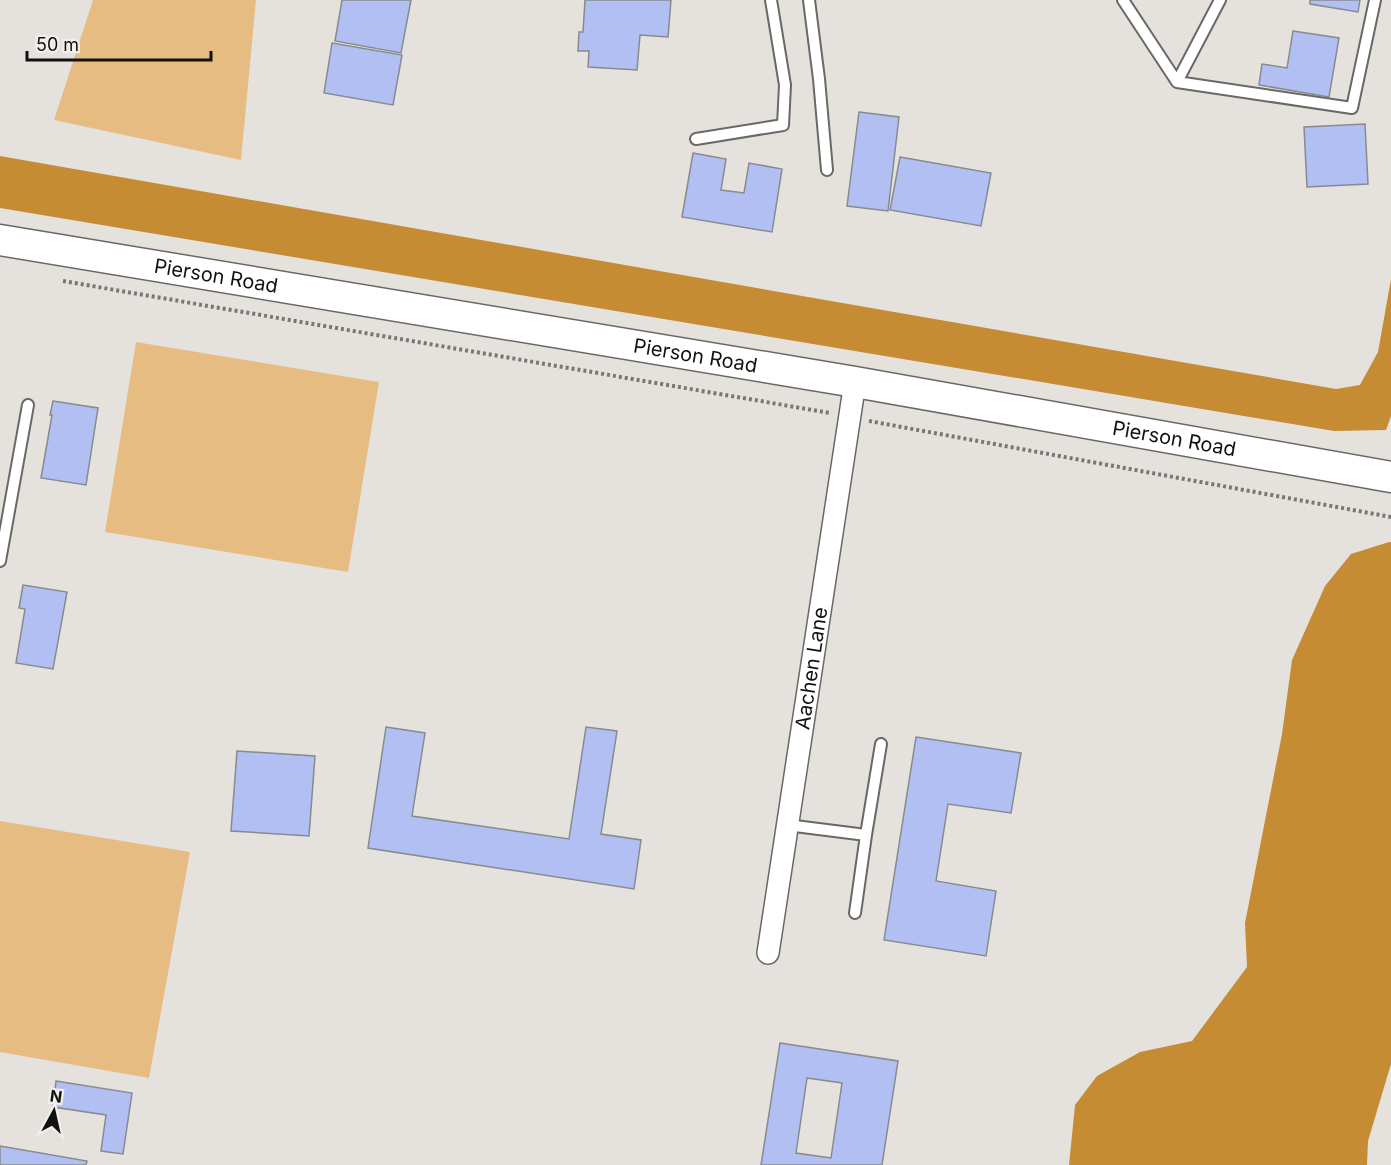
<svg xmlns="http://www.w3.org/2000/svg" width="1391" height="1165" viewBox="0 0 1391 1165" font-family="Inter,sans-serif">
<rect width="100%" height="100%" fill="#e5e2de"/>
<path fill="#e7bc83" d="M93,0H256L241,160L54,120Z
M136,342L379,382L348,572L105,532Z
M0,821L190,852L149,1078L0,1052Z"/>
<path fill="#c68c34" d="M0,156L1336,389L1360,385L1378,352L1391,279V416L1386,430L1334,431L0,208Z
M1389,542H1391V1064L1368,1141L1367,1165H1069L1075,1105L1097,1076L1140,1052L1192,1041L1247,967L1245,923L1282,734L1292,660L1325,586L1351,554Z"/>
<path fill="#b1bff2" stroke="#888a8e" stroke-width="1.5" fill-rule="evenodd" d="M342,0H411L401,53L335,41Z
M585,0H671L668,37L640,35L637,70L588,67L589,51H578L579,32H583Z
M1310,0H1360L1358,12L1310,4Z
M1293,31L1339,38L1329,97L1259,85L1262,64L1287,68Z
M332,43L402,55L393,105L324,93Z
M859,112L899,117L888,211L847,206Z
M1365,124L1368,184L1307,187L1304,127Z
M693,153L726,159L721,190L744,193L749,163L782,169L772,232L682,217Z
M900,157L991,173L981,226L890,210Z
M53,401L98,408L86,485L41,478L52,415H50Z
M23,585L67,592L53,669L16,663L25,609L19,608Z
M386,727L425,733L412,816L569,839L586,727L617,731L601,834L641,840L634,889L368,848Z
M916,737L1021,753L1011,813L948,804L936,881L996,891L986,956L884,940Z
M237,751L315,756L309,836L231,831Z
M780,1043L898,1061L882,1165H761ZM807,1078L842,1083L831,1158L796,1153Z
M56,1081L132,1093L123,1154L101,1151L106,1115L53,1107Z
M0,1146L87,1161L86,1165H0Z"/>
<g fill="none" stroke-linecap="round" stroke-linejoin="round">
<g stroke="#6a6864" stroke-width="14">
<path id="lane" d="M809,0L819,79L827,170
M1123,0L1177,82L1352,108L1375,0
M1177,82L1220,0
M696,139L783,125L785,85L771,0
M0,561L28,405
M787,825L866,835L881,744
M855,913L866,835"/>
</g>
<g stroke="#6a6864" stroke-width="24">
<g id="street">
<path id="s1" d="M768,953L855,382"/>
</g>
</g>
<g stroke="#6a6864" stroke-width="33">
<g id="secondary">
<path id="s2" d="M0,240L855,382L1391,477"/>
</g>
</g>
<path stroke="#797774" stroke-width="4" stroke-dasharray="3 3" stroke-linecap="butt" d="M63,281L830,413
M869,421L1391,517"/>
<use href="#lane" stroke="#fff" stroke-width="10"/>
<use href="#street" stroke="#fff" stroke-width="21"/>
<use href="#secondary" stroke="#fff" stroke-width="30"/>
</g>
<g text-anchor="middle" stroke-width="6" stroke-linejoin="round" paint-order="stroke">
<g font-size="20" fill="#121110" stroke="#f2efeb">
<text dy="7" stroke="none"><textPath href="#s2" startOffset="219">Pierson Road</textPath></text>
<text dy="7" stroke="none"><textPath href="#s2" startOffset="705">Pierson Road</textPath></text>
<text dy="7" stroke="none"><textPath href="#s2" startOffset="1191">Pierson Road</textPath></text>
<text dy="7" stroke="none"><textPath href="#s1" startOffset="288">Aachen Lane</textPath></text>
</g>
</g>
<g transform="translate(54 1111) rotate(8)" stroke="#f2efeb" stroke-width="4.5" paint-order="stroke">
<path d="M0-4.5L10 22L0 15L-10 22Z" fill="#121110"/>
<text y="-9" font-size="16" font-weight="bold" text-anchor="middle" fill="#121110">N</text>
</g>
<path d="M27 51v9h184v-9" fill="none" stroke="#121110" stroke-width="3"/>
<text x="36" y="51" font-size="18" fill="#121110" stroke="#f2efeb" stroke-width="4.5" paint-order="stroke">50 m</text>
</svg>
